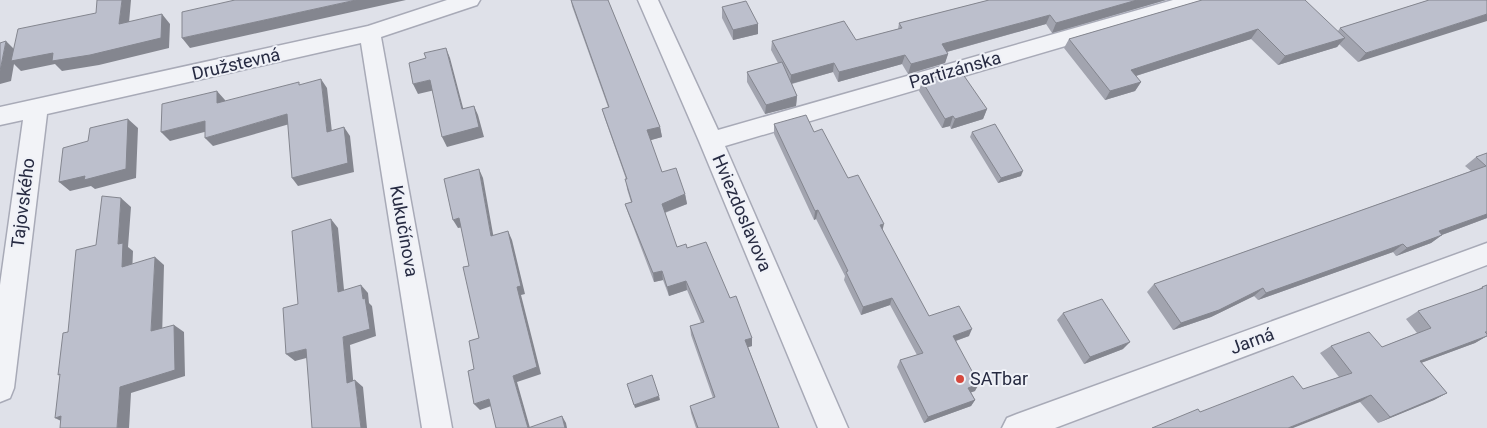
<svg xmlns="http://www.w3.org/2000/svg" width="1487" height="428" viewBox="0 0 1487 428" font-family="Roboto,sans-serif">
<rect width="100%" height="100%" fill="#dfe1e9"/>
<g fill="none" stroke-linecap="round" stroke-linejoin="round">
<g stroke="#a8aab7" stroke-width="3">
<path id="street" d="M447,0H480L477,5L381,37L452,428H422L361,43L47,114L14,388L10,398L0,402V285L23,120L0,125V107L368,26Z
M638,0H658L718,130L1173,0H1208L1205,5L725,146L848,428H818L699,141Z
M1487,243V265L1055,428H1002L1007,418L1017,414Z"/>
</g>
<use href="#street" fill="#f2f3f7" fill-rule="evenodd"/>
</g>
<path fill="#a2a4af" d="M571,0H608L660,127L662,137L650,140L662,172L685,194L687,204L665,213L677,247L687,248L730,298L752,338V346L748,347L779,428H696L691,413L690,406L713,398L691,335L690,326L701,323L687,290L669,296L663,280L654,282L628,213L625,204L631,202L627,189L626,179L605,119L602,109L608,107L572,6Z
M989,0H1166L1052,33L1046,24L947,52L948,54L945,63L908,74L902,64L838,82L833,72L792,84L797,96L796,106L765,114L747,82V72L778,63L771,50L772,41L856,40L898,29L899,23Z
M1202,0L1338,31L1340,28L1429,0L1358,62L1339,44L1337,47L1278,65L1251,39L1136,76L1141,82L1135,91L1105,100L1064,48L1069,39Z
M722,7L758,24V34L733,40L722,18Z
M922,81L987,109L983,119L951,129L950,126L942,128L919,91Z
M774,124L814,132L848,178L882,231L929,316L969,336L956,341L975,391L971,392L975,400L971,406L924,423L897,367L900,360L917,355L890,305L861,315L844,280L845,276L816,219L814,220L774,134Z
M972,132L1021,176L998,183L970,137Z
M1487,153V218L1442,235L1431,243L1396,256L1393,252L1258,300L1254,296L1211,317L1173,330L1147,292L1154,284L1471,171L1465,166L1476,157Z
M1487,285V336L1475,343L1421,363L1447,393L1434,400L1378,423L1360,402L1200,412L1303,389L1339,377L1320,353L1331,346L1382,347L1417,333L1406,319L1418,311L1474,292L1482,287Z
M1063,313L1123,349L1084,364L1057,320Z"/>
<path fill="#84868f" d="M122,0H131L128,34L119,24Z
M356,0H406L190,48L182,38Z
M1137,0H1166L1052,33L1056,23Z
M162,14L170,24L169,48L99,65L62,71L55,64L21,71L14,64L11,81L0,84V71L6,41L16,51L53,53Z
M1487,14V21L1358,62L1366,53Z
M1050,15L1046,24L939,54L942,44Z
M758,24V34L733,40V30Z
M1258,29L1251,39L1126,79L1131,70Z
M1345,38L1337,47L1278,65L1285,56Z
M446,48L450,58L466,119L462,109Z
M948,54L945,63L908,74L911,64Z
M905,55L902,64L838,82L839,72Z
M834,63L833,72L790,84L791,75Z
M321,79L327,88L333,141L327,132Z
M430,80L435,90L418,94L413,84Z
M1141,82L1135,91L1105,100L1110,91Z
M217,91L225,100V112L217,103Z
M797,96L796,106L765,114L766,105Z
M474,106L478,115L484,137L447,147L442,137Z
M987,109L983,119L951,129L955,119Z
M287,114L293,123L213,146L205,138Z
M953,116L950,126L942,128L945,119Z
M128,119L138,128L136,178L95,189L91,186L70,191L59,182Z
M205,121L212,130L170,141L161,132Z
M344,127L350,136L354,172L298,186L292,178Z
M660,127L662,137L648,141L647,130Z
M479,169L483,178L495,245L491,236Z
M1023,171L1021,176L998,183L1001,178Z
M685,194L687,204L663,213L662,204Z
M121,198L131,207L128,247L133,251L132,275L122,267L118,244Z
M818,210L816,219L814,220L815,211Z
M1487,214V218L1428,240L1439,231Z
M459,218L464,227L458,228L453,220Z
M331,219L338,228L345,300L338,292Z
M884,224L882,232L880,225Z
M508,231L512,240L525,294L521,295L541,374L517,382L530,428H528L513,376L517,287Z
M1442,235L1431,243L1396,256L1407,248Z
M1403,244L1393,252L1258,300L1266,293Z
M155,257L164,265L162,338L151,331Z
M662,271L663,280L654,282L653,273Z
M686,281L687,290L669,296L667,287Z
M361,285L368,293L369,303L372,306L376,336L350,345L354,390L347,383L343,337L363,299Z
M1263,288L1254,296L1211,317L1173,330L1181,323Z
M892,298L890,305L861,315L863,307Z
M174,325L184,332L185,376L131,393L129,428H117L120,387Z
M972,329L969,336L949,343L953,336Z
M1487,336L1475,343L1407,368L1420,361Z
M752,338V346L745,348V340Z
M1130,342L1123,349L1084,364L1090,357Z
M306,349L314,356L295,361L286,354Z
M355,380L363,387L367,428H361Z
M979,384L975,391L964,395L968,388Z
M1447,393L1434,400L1378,423L1390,417Z
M1371,395L1360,402L1293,428H1288Z
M659,396L660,400L635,408L634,405Z
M489,399L494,405L480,410L474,404Z
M975,400L971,406L924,423L928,417Z
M61,416L67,424L55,418Z
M562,416L566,423L567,428H565Z"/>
<path fill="#bcbfcc" stroke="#84868f" d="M97,0H122L119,24L162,14L161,38L90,55L52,61L53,53L11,61L18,29L96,13Z
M235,0H356L182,38V12Z
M571,0H608L660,127L647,130L662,172L676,168L685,194L662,204L677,247L686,244L687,248L706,242L730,298L736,296L752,338L745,340L779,428H698L690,406L715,397L690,326L704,322L686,281L667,287L662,271L653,273L625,204L632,202L625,179H627L602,109L609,107Z
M989,0H1137L1056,23L1050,15L942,44L948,54L911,64L905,55L839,72L834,63L791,75L772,41L844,21L856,40L902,28L899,23Z
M1202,0H1305L1345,38L1285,56L1258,29L1131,70L1141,82L1110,91L1069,39Z
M1429,0H1487V14L1366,53L1340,28Z
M746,1L758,24L733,30L722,7Z
M6,41L0,71V43Z
M446,48L462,109L474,106L479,127L442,137L430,80L413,84L409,63L426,58L424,53Z
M782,62L797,96L766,105L747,72Z
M960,70L987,109L955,119L953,116L945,119L922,81Z
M321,79L327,132L344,127L348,163L292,178L287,114L205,138V121L161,132L162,104L217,91V103L299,82V85Z
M806,115L814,132L822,129L848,178L858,175L884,224L880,225L929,316L959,306L972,329L953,336L979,384L968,388L975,400L928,417L900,360L923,353L892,298L863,307L846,272L848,271L818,210L815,211L774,124Z
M128,119L126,169L84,180L85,176L59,182L63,148L88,141L90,128Z
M995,124L1023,171L1001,178L972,132Z
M1487,153V214L1439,231L1442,235L1407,248L1403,244L1266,293L1263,288L1219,310L1181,323L1154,284L1486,166L1476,157Z
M479,169L491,236L508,231L521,286L517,287L537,367L513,376L528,428H496L489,399L474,404L468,371L474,369L469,341L479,338L463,267L469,266L459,218L453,220L444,179Z
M102,196L121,198L118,244L123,243L122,267L155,257L151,331L174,325L175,370L120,387L117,428H60L61,416L55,418L60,374L58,375L63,333L68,332L76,250L96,245Z
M331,219L338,292L361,285L363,299L365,298L370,329L343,337L347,383L355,380L361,428H312L306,349L286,354L283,308L298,304L292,231Z
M1487,285V332H1485L1487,334V336L1420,361L1447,393L1390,417L1371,395L1288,428H1152L1198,409L1200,412L1293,376L1303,389L1352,373L1331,346L1369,332L1382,347L1431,328L1418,311L1483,288L1482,287Z
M1102,299L1130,342L1090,357L1063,313Z
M652,375L659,396L634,405L627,384Z
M562,416L565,428H528Z"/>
<circle fill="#d5483e" stroke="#eff1f7" stroke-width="2" cx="960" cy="379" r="5"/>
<g text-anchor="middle" stroke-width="4" stroke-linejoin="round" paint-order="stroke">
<g font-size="18" fill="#272b42" stroke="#eff1f7">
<text transform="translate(236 64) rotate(-13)" y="6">Družstevná</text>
<text transform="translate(955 70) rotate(-16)" y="6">Partizánska</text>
<text transform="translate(23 203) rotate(-83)" y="6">Tajovského</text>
<text transform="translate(742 213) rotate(67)" y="6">Hviezdoslavova</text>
<text transform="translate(404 231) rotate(80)" y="6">Kukučínova</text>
<text transform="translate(1252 341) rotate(-20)" y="6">Jarná</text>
</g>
<g font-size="18" fill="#272b42" stroke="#eff1f7" text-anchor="start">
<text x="970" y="385">SATbar</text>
</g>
</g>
</svg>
